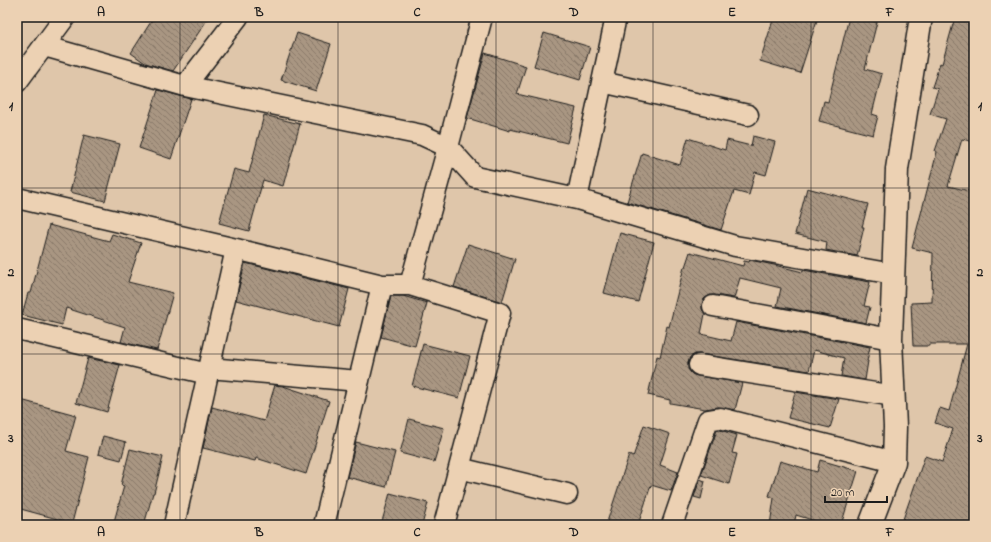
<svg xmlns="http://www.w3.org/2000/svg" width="991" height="542" viewBox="0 0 991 542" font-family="'Indie Flower',sans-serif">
<defs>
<pattern id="building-back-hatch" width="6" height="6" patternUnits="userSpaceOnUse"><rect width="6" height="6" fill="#a99682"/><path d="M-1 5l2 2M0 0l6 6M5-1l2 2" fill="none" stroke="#897a6a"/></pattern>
</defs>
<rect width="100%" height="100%" fill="#dfc6aa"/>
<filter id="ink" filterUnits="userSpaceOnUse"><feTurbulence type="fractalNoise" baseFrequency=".025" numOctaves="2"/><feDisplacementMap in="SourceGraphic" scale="8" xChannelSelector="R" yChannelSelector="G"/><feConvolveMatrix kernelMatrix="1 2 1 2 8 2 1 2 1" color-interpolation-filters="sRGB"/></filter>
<g filter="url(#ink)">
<path fill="url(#building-back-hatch)" stroke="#1c1c1c" d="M154,17H209L173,71L145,63L131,53Z
M774,17H818L800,73L760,61Z
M849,17H857L877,22L865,69L882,74L872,114L878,116L873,135L819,121L824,101L828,102Z
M955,17H974V142L962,139L948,186L974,192V525H901L925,456L942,462L953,429L935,423L940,408L949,411L967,344H929V346H913L911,303L932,302L933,253L912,248L937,152L935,151L946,119L930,114L938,89L932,87L940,63L942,64Z
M297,33L331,44L316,91L281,80Z
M544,33L590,47L580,80L534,66Z
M485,53L526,66L517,94L576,108L567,143L510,129V131L467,118Z
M158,90L191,99L171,159L139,148Z
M264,115L300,124L283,186L263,180L249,231L219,223L234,169L249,173Z
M84,135L120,144L105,201L70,192Z
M753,136L775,142L766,175L755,172L749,195L734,191L721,230L627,202L642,153L680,165L688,138L725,150L727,140L751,146Z
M807,188L868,204L862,227H864L857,256L826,250L827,242L795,234Z
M49,225L109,241L112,234L141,243L128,282L173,293L157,350L121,342L125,327L66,308L62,325L22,315L28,293H31Z
M620,233L654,242L638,302L604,293Z
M468,244L515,259L502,302L454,287Z
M690,252L743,266L744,261L749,262L750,260L774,265L803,272V270L870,282L864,306L870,307L866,323L777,306L781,288L740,278L734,298L715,295H710L704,299L702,304V309L705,314L701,334L731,341L736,322L870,347L867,361H868L865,380L841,376L844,358L814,350L809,371L700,354H695L690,357L688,363V369L692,374L697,376L742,383L735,410L718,407L705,409L670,403V400L648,395L657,356L660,357L667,326L669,327L684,267H685Z
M245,263L349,289L339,327L236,300Z
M391,296H403L427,303L415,346L381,337Z
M423,344L470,356L459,398L412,386Z
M88,358L120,365L107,412L76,403Z
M275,385L283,386L329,401L306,474L256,458L255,461L203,448L212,407L264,421Z
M795,392L839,399L830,428L788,418Z
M17,399L76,415L66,451L89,457L72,523L17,508Z
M409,419L444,428L434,462L400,453Z
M644,425L670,434L660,465L678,472L671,491L651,485L638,525H606L629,455L633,457Z
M717,430H720L737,435L732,453L737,454L729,484L701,475Z
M103,436L126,442L121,460L98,454Z
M356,442L395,452L386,487L347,477Z
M130,449L163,457L154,493H153L144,525H113L124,486L121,485Z
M820,460L858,471L841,525H828L796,515L794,525H770L774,498L769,496L780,461L817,472Z
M700,479L705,481L701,499L694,497Z
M390,493L428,503L422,525H381Z"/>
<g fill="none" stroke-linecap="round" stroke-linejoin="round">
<g stroke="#1c1c1c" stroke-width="23">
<path id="minor" d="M44,46L185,86L422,135L448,147L475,177L577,199L735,246L893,274
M17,82L65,17
M602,82L748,115
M185,86L238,17
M17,198L236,249L382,285L324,525
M577,199L616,17
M382,285H410L448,147L482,17
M410,285L500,313L444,525
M713,306L891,339
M17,329L208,374
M699,365L894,396
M209,368L359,381
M459,468L567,494
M174,525L236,249
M672,525L708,420L720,418L894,462"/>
</g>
<g stroke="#1c1c1c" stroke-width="25">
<path id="secondary" d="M870,525L894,462L895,427L891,339L897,169L921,17"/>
</g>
<use href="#minor" stroke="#ecd1b3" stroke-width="20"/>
<use href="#secondary" stroke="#ecd1b3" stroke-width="22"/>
</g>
</g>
<path fill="none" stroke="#1c1c1c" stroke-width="1" stroke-opacity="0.55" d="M180,17V525M338,17V525M496,17V525M653,17V525M811,17V525M17,188H974M17,354H974"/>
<rect width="991" height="542" fill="none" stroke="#ecd1b3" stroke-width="44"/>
<path d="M825 496v6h62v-6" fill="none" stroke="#1c1c1c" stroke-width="2"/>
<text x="831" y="496" font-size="12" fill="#1c1c1c" stroke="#ecd1b3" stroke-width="3" paint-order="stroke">20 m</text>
<rect x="22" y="22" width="947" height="498" fill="none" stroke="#1c1c1c" stroke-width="1.5"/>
<g font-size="13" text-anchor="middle" font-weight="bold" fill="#1c1c1c">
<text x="101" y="16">A</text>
<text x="259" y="16">B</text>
<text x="417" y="16">C</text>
<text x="574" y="16">D</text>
<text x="732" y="16">E</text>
<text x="890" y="16">F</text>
<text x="11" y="110">1</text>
<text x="980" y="110">1</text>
<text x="11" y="276">2</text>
<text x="980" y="276">2</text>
<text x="11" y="442">3</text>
<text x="980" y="442">3</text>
<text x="101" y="536">A</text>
<text x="259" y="536">B</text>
<text x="417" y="536">C</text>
<text x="574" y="536">D</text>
<text x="732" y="536">E</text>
<text x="890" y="536">F</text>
</g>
</svg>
